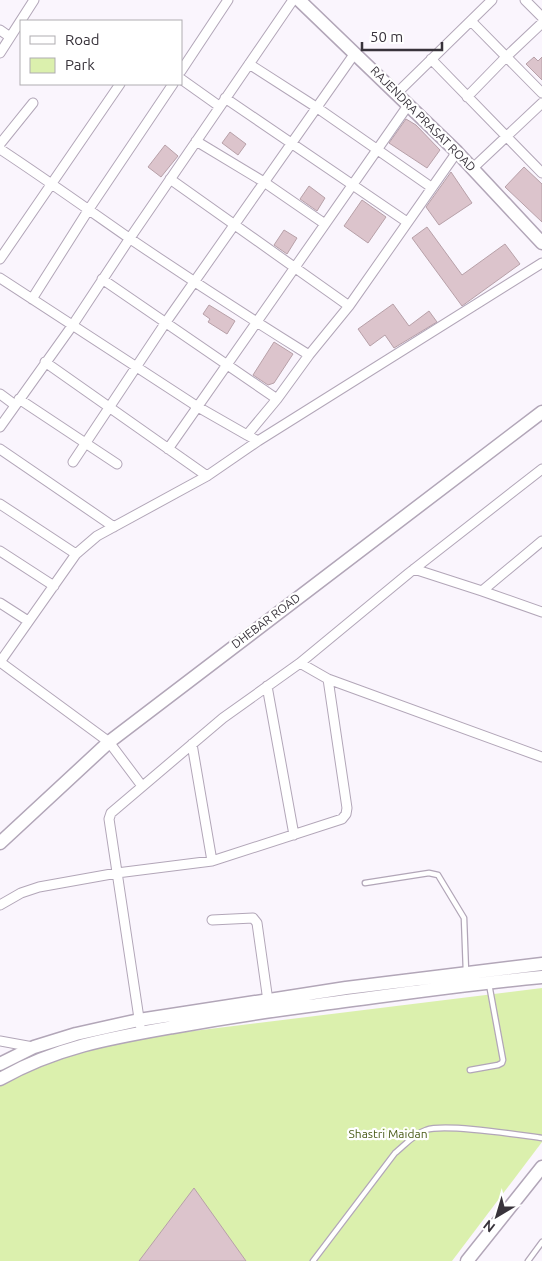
<svg xmlns="http://www.w3.org/2000/svg" width="542" height="1261" viewBox="0 0 542 1261" font-family="Ubuntu,sans-serif">
<rect width="100%" height="100%" fill="#faf5fd"/>
<path fill="#dbf0ad" d="M542,988V1142L452,1261H0V1082L48,1049Z"/>
<path fill="#dcc4cc" stroke="#b7a0a8" d="M534,57L538,61L542,57V80L526,64Z
M406,119L416,125L440,150L427,168L389,143Z
M230,132L246,144L238,155L222,143Z
M165,145L178,156L161,177L148,167Z
M524,167L542,184V222L505,187Z
M451,172L472,203L439,225L426,207Z
M309,186L325,198L317,211L300,199Z
M362,200L386,217L368,243L344,226Z
M427,227L462,275L505,244L520,264L462,306L412,238Z
M284,230L297,238L287,254L274,245Z
M393,304L409,326L429,311L437,322L394,348L385,335L370,346L358,329Z
M209,305L235,321L227,334L208,322L210,319L203,314Z
M274,342L293,354L274,383L268,385L253,375Z
M194,1188L246,1261H139Z"/>
<g fill="none" stroke-linecap="round" stroke-linejoin="round">
<g stroke="#b2a6b8" stroke-width="7">
<path id="lane" d="M365,883L429,873L438,875L464,918L466,972
M470,1070L498,1065L502,1063L503,1060L489,984
M313,1261L395,1153C405,1145 414,1134 426,1130C445,1123 519,1135 542,1138
M528,1261L542,1242"/>
</g>
<g stroke="#b2a6b8" stroke-width="11">
<path id="street" d="M525,0L542,17
M471,21L542,93
M0,30L10,37
M0,53L34,0
M431,59L542,173
M249,64L316,107L431,187
M181,71L228,0
M181,79L219,106
M397,93L492,0
M467,97L506,57L542,23
M225,98L407,222
M196,141L264,182L325,224
M0,144L33,103
M0,149C44,178 86,208 129,238C188,278 248,317 309,355
M473,168L542,103
M170,179L349,306
M0,259L120,84
M0,278L198,407L247,435
M102,279L277,399
M32,299L89,209L173,84
M45,362L207,476
M0,394L15,405
M19,399L117,464
M0,427L72,326L130,238L293,0
M258,441L247,435L277,399L309,355L349,306L457,152
M0,449L114,527
M168,449L409,104
M73,462L166,322L355,53
M0,504L76,554
M0,551L54,586
M414,569L482,591L542,541
M482,591L542,612
M0,603L28,621
M0,662L76,554L97,536L207,476L258,441L542,263
M0,662L109,742L142,786
M328,679L542,757
M267,686L294,835
M192,744L212,861
M0,905L21,893L39,887L117,873L212,861L342,819L346,814L347,808L328,679L300,663
M212,920L253,918L257,923L268,1001
M140,1025L109,819L111,813L223,718L300,663L409,573L542,469
M0,1041L33,1047"/>
</g>
<g stroke="#b2a6b8" stroke-width="15">
<path id="secondary" d="M299,0L457,152L542,243
M0,843L109,742L542,412
M0,1064L34,1047L76,1034L139,1020L346,988L542,964
M0,1079C57,1047 110,1038 173,1027C218,1019 263,1012 308,1006C386,996 464,984 542,977
M467,1261L542,1167"/>
</g>
<use href="#lane" stroke="#fff" stroke-width="4.5"/>
<use href="#street" stroke="#fff" stroke-width="9"/>
<use href="#secondary" stroke="#fff" stroke-width="12"/>
</g>
<g text-anchor="middle" stroke-width="4.5" stroke-linejoin="round" paint-order="stroke">
<g font-size="12" fill="#38333b" stroke="#fff">
<text transform="translate(423 119) rotate(45)" y="4">RAJENDRA PRASAT ROAD</text>
<text transform="translate(266 621) rotate(-37)" y="4">DHEBAR ROAD</text>
</g>
<g font-size="12" fill="#4b5c1a" stroke="#fff">
<text x="388" y="1138">Shastri Maidan</text>
</g>
</g>
<rect x="20" y="20" width="162" height="65" fill="#ffffff" stroke="#afadb1"/>
<rect x="30" y="36" width="25" height="8" fill="#ffffff" stroke="#afadb1"/>
<text x="65" y="45" font-size="15" fill="#38333b">Road</text>
<rect x="30" y="58" width="25" height="15" fill="#dbf0ad" stroke="#afadb1"/>
<text x="65" y="70" font-size="15" fill="#38333b">Park</text>
<g transform="translate(497 1216) rotate(218)" stroke="#ffffff" stroke-width="4" paint-order="stroke">
<path d="M0-4L9 19L0 12L-9 19Z" fill="#38333b"/>
<text y="-8" font-size="14" font-weight="bold" text-anchor="middle" fill="#38333b">N</text>
</g>
<path d="M362 42v8h80v-8" fill="none" stroke="#38333b" stroke-width="2.5"/>
<text x="370" y="42" font-size="15" fill="#38333b" stroke="#ffffff" stroke-width="4" paint-order="stroke">50 m</text>
</svg>
